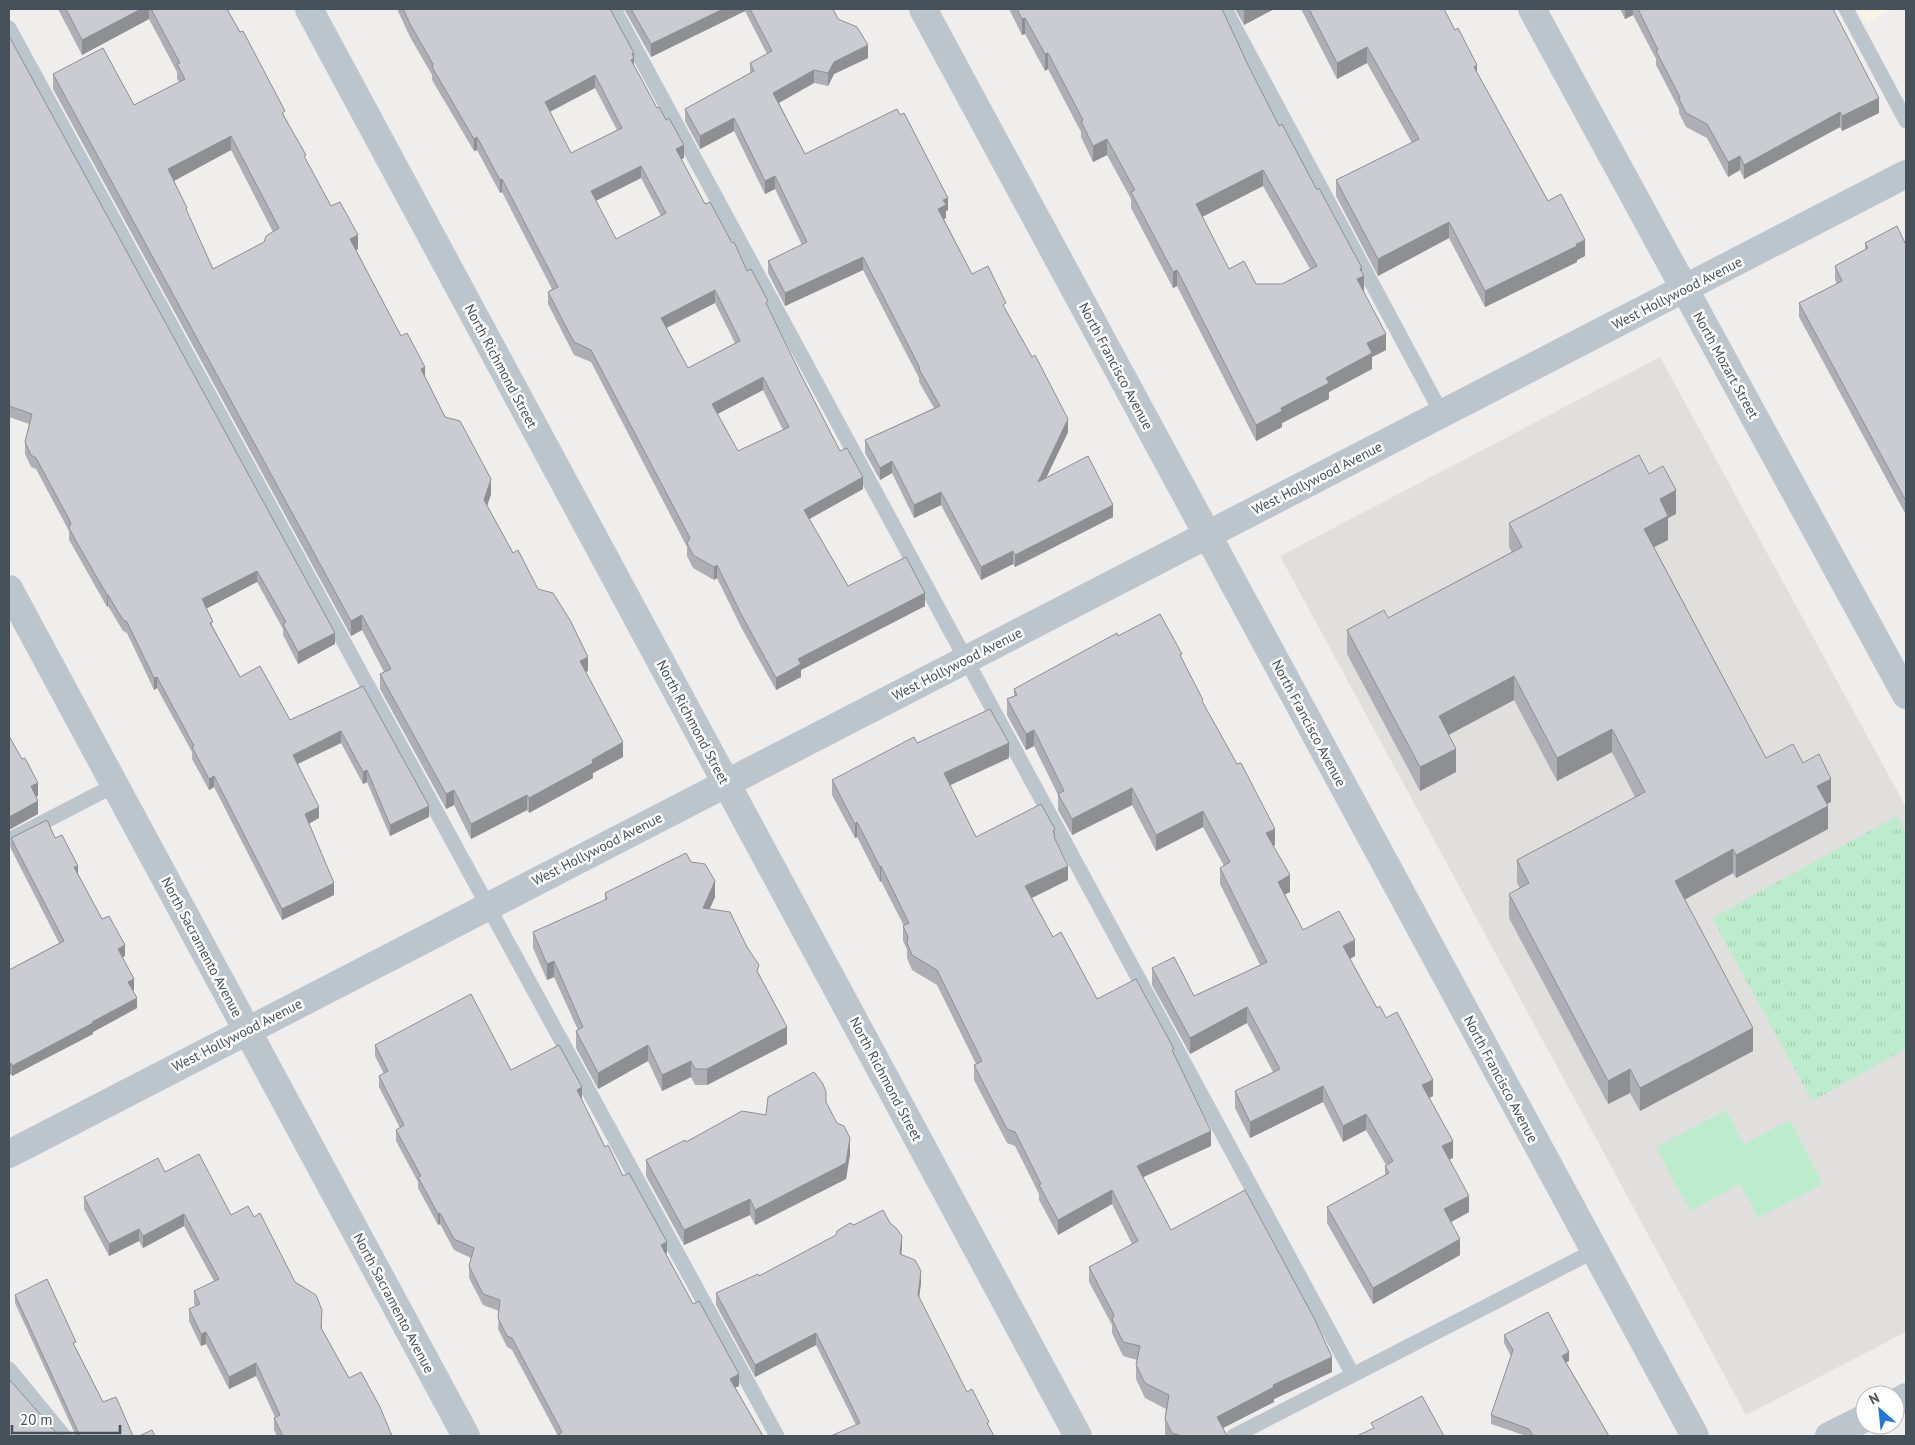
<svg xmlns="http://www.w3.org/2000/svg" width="1915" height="1445" viewBox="0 0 1915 1445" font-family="'PT Sans',sans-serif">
<defs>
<pattern id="grass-tufts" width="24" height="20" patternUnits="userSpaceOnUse" patternTransform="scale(1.25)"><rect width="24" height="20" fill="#bceccd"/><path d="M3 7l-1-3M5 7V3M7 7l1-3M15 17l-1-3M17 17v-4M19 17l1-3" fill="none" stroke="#a3ccb2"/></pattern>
</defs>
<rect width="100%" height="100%" fill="#f0eded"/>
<path fill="#fbf4e6" d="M1858,9H1893L1866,23Z"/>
<path fill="#e1dede" d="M1660,357L1906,807V1332L1746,1415L1280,556Z"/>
<path fill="url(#grass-tufts)" d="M1897,816L1906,832V1049L1812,1101L1712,918Z"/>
<path fill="#bceccd" d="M1726,1110L1744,1144L1790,1120L1823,1184L1758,1218L1740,1184L1690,1211L1656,1147Z"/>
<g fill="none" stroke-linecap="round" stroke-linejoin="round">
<path stroke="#bcc5cc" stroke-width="15" d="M614,9L1353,1375
M1225,9L1442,414
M1846,9L1906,121
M9,28L777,1436
M9,840L115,785
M9,1369L64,1436
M1234,1436L1594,1251"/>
<path stroke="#bcc5cc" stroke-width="28" d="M309,9L1078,1436
M923,9L1695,1436
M1532,9L1906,695
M9,589L466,1436
M9,1154L1906,174"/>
<path stroke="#bcc5cc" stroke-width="28" d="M1895,1403L1906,1397
M1829,1436L1865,1418"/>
</g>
<path fill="#aeafb5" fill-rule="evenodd" d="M58,9H227L285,117L306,160L331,206L358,249L356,250L401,336L425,376L445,417L491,494L487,506L513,553L538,589L588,671L586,672L623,757L593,773V778L529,813L527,810L471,839L454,805L446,809L380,689V674L384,672L362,630L351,636L53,89V74L134,105L179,82L177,79V72L149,19L82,55ZM231,150L273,232L264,242L213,269L187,213L174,181Z
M397,9H610L634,66L684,158L681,159L705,204L747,271L768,308L800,373L840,451L863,489L809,519L848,586L925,606L801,670V677L776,690L741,627L717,578L714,580L693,568L687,556V547L591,362L574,355L548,304V292L552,289L502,192L500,193L477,150L474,151L432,80V75L410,37ZM595,88L617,130L571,153L550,112ZM641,178L661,216L616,239L596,201ZM715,303L735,343L688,368L667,328ZM763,390L783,430L738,451L717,414Z
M624,9H833L838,19L868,58L834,74L828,86L814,83L779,103L805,154L948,210L946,211V218L944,219L972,274L1006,310L1068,432L1046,478L1113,517L1015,567L1013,564L981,580L941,505L914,518L892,473L880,480L865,453V440L934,408L919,382V378L863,270L785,306L768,273V261L802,245L775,189L765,194L734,131L700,149L685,121V109L750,73V63L767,54L745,11L651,57Z
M1009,9H1222L1247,63L1279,126L1317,190L1362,273L1364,291L1386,350L1372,357V369L1329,392V399L1282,423V427L1256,441L1177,286L1173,288L1131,208V199L1107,155L1093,162L1081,137V132L1048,69L1045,71L1025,34L1022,35ZM1263,186L1310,269L1282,284H1256L1229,269L1202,217Z
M1235,9H1274L1244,25Z
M1301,9H1444L1477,73L1548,201L1585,256L1577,260V262L1485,307L1449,238L1378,276L1336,196V180L1412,143L1367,63L1337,79Z
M1620,9H1833L1879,113L1842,131L1840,127L1744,179L1740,170L1728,177L1707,138L1686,127L1679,113V109L1656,65V59L1633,15L1625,19Z
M9,36L335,644L298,664L283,635V629L257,582L206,608L213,627L240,677L290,720L363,686L429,817L390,836L367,782L363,784L341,743L298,764L319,818L309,823L334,895L282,920L214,787L209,790L192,759V752L157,688L154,690L127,633L123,631L108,606L107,607L76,552L69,540V531L36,469L31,467L25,454V442L29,424L9,417Z
M1865,243L1906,245V515L1799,317V303L1837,284L1835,280V266L1865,250Z
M1649,474L1676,514L1668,518V540L1654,547L1766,758L1803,763L1831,802L1827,804L1828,829L1736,878L1733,873L1685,899L1753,1051L1640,1111L1630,1093L1608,1104L1509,918V894L1520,888L1517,883V860L1635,797L1612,752L1557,781L1514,700L1448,735L1456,772L1420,791L1347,654V630L1388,618L1512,552L1509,547V523Z
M1118,636L1182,660L1203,703L1275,845L1273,846L1290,892L1285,894L1303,930L1355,956L1350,959L1377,1008L1386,1018L1433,1096L1429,1098L1453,1158L1449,1159L1469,1212L1451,1222L1460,1255L1373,1304L1327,1223V1207L1385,1175V1166L1386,1165L1366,1130L1343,1142L1323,1102L1250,1138L1235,1108V1091L1273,1072L1247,1023L1190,1054L1152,985V968L1194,996L1260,965L1220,884V868L1224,866L1203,827L1156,851L1132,805L1072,835L1058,810V795L1034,746L1026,750L1007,715V699L1014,696V689Z
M917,743L1009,758L950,785L976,837L1055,829V840L1068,880L1032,898L1053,937L1097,999L1174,1055L1211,1146L1143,1177L1171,1230L1332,1372L1274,1399V1402L1223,1428L1227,1436H1166L1165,1434V1419L1166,1409L1145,1398L1136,1379V1365L1137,1360L1123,1356L1112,1333V1325L1089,1282V1267L1132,1244L1112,1204L1058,1235L1039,1200V1194L1015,1146L1007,1143L974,1080V1065L976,1064L937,985L912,970L907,958V949L903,941V926H904L881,881L880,882L857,837L855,838L832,795V780Z
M11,838H55L78,874L102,919L125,956L122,957L134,990H132L137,1008L93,1032V1034L12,1076L11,1074L9,1075V970L59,943L11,849Z
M691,862L715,897L709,909L759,975L787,1044L707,1085H695L691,1077L662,1091L648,1061L598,1089L576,1048V1031L578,1030L554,977L547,980L533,948V932L605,900V893Z
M375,1045L511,1070L582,1098L581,1099L605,1147L623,1176L667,1253L666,1254L693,1304L739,1386L735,1387L763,1436H558L512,1350L507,1347L498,1329L499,1311L483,1305L469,1278V1266L471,1258L454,1250L440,1224L438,1225L418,1188V1182L396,1141V1130L400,1128L379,1087V1076L384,1074L375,1056Z
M826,1102L850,1154L846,1179L755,1225L750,1215L684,1245L646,1176V1160L686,1142L766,1115Z
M165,1172L231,1215L254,1217L295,1282L322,1322V1329L349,1378L392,1436H277L274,1430V1418L275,1417L256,1376L229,1389L206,1344L201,1346L189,1321V1309L195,1306L194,1304V1291L214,1281L184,1226L143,1248L139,1241L109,1256L84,1209V1197Z
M902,1248L901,1254L921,1283L919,1297L967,1392L989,1426L856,1425L816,1345L755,1377L716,1305V1293L759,1276Z
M15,1295L76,1348L103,1402L133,1436H76L15,1303Z
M1504,1335L1569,1361L1566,1362L1609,1436H1526L1491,1424V1415L1511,1356L1504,1343Z"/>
<path fill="#8d8f93" d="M141,9H149V19L82,55V40Z
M723,9H745V11L651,57V44Z
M1244,9H1274L1244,25Z
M1625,9H1633V15L1625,19Z
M1025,18V34L1022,35V19Z
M868,45V58L834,74L828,86V73L834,62Z
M1367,47V63L1337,79V63Z
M634,53V71L631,60L632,54Z
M1048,53V69L1045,71V54Z
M1477,65V81L1474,67Z
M814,70V83L773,106V93Z
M595,75V88L545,114V102Z
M1879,98V113L1842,131V116Z
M1840,112V127L1744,179V165Z
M734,118V131L700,149V136Z
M231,136V150L168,184V169Z
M477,137V150L474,151V139Z
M1107,139V155L1093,162V146Z
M684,145V158L676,162V149Z
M1740,156V170L1728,177V162Z
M641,166V178L591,203V191Z
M1263,170V186L1196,220V204Z
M775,176V189L765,194V181Z
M502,179V192L500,193V180Z
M948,198V210L946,211V218L938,222V209L943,200Z
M1449,222V238L1378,276V259Z
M358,235V249L350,253V239Z
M1585,240V256L1577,260V262L1485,307V291Z
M863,257V270L785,306V293Z
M1362,268V277L1364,276V292L1357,279L1360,269Z
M1177,270V286L1173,288V272Z
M715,290V303L661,330V318Z
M1386,334V350L1372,357V369L1329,392V399L1282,423V427L1256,441V425L1326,378L1367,343Z
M425,367V382L421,369Z
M763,377V390L712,417V404Z
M1068,419V432L1038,495V482Z
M892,461V473L880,480V468Z
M863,477V489L804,522V510Z
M491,479V494L484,515V500Z
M1676,490V514L1668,518V540L1644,552V529L1660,499Z
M941,492V505L914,518V505Z
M1113,505V517L1015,567V555Z
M1013,551V564L981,580V567Z
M717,565V578L714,580V567Z
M257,571V582L202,611V599Z
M925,593V606L801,670V677L776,690V678L798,659Z
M107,595H108V606L107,607Z
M362,615V630L351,636V621Z
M335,633V644L298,664V652Z
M588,657V671L580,675V661Z
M1514,676V700L1439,740V716Z
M157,677V688L154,690V678Z
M1612,729V752L1557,781V758Z
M1034,730V746L1026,750V734Z
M341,731V743L293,766V755Z
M623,742V757L593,773V778L529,813V798L592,760Z
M1009,743V758L944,788V773Z
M1456,749V772L1420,791V767Z
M367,770V782L363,784V772Z
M214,776V787L209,790V779Z
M1831,779V802L1817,809V786Z
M38,783V796L31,799V786Z
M1132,788V805L1072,835V819Z
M454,790V805L446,809V794Z
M527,795V810L471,839V824Z
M38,801V814L9,830V817Z
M429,806V817L390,836V825Z
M1828,806V829L1736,878V855Z
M319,807V818L305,826V814Z
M1203,811V827L1156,851V835Z
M857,822V837L855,838V824Z
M1275,829V845L1266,850V833Z
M1733,849V873L1675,905V881Z
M78,866V876L74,867Z
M881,866V881L880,882V867Z
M1068,866V880L1025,901V886Z
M1290,875V892L1278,898V882Z
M715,881V897L703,924V908Z
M334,883V895L282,920V909Z
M1355,940V956L1343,962V946Z
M125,945V956L118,960V949Z
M554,961V977L547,980V964Z
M134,979V990L128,993V982Z
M137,998V1008L93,1032V1034L12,1076V1066Z
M1247,1007V1023L1190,1054V1038Z
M787,1027V1044L707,1085V1069Z
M1753,1028V1051L1640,1111V1088Z
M648,1045V1061L598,1089V1073Z
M691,1061V1077L662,1091V1075Z
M11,1063V1074L9,1075V1065Z
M1630,1069V1093L1608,1104V1081Z
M1433,1080V1096L1422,1102V1085Z
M1323,1086V1102L1250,1138V1122Z
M582,1087V1098L577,1101V1090Z
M1366,1114V1130L1343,1142V1126Z
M1211,1131V1146L1137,1180V1166Z
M850,1138V1154L846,1179L755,1225V1210Z
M1453,1141V1158L1442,1163V1146Z
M1112,1190V1204L1058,1235V1220Z
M1469,1196V1212L1444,1226V1209Z
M750,1199V1215L684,1245V1230Z
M440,1213V1224L438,1225V1214Z
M184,1214V1226L143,1248V1236Z
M139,1229V1241L109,1256V1244Z
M902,1236V1248L900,1265V1254Z
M1460,1239V1255L1373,1304V1288Z
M667,1242V1253L661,1256V1245Z
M921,1271V1283L918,1306V1295Z
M206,1332V1344L201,1346V1334Z
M816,1333V1345L755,1377V1365Z
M1569,1352V1361L1562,1364V1356Z
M1332,1357V1372L1274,1399V1402L1217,1431V1417L1273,1385Z
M256,1363V1376L229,1389V1377Z
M739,1374V1386L730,1390V1379Z"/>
<path fill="#caccd2" stroke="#8d8f93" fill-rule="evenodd" d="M66,9H141L82,40Z
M151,9H227L240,32L243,31L285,111L282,113L306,155L304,156L331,206L340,202L358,235L350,239L401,336L407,333L425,367L421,369L445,417L460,421L491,479L484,500L513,553L518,550L538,589L553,593L570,620L588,657L580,661L623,742L592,760L593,763L529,798L527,795L471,824L454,790L446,794L380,674L391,669L362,615L351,621L53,74L103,48L134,105L185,79L177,64L180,63ZM231,136L279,228L266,236L264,242L213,269L186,209L187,208L168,169Z
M403,9H610L634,53L632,54L634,58L631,60L657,108L659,107L666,120L669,118L684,145L676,149L705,204L710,202L732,243L734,242L747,271L751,269L768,301L766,303L800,373L840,451L847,448L863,477L804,510L848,586L906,557L925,593L798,659L801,664L776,678L741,614L717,565L714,567L693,555L687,543L690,538L591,350L574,342L548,292L558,287L502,179L500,180L477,137L474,139L432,67L433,64L410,24ZM595,75L622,128L571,153L545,102ZM641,166L666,213L616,239L591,191ZM715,290L740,341L688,368L661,318ZM763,377L789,427L738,451L712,404Z
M631,9H723L651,44Z
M750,9H833L838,19L857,27L868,45L834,62L828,73L814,70L773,93L805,154L897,109L900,115L904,113L948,198L943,200L946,205L938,209L972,274L988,266L1006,303L1003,305L1032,357L1035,355L1068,419L1038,482L1088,456L1113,505L1015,555L1013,551L981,567L941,492L914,505L892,461L880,468L865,440L940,406L919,369L920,368L863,257L785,293L768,261L807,242L775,176L765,181L734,118L700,136L685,109L754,71L750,63L772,51Z
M1017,9H1222L1247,63L1279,126L1282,124L1317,190L1319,188L1362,268L1360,269L1364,276L1357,279L1386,334L1367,343L1372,353L1326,378L1329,383L1281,408L1282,411L1256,425L1177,270L1173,272L1131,192L1135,190L1107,139L1093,146L1081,121L1083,120L1048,53L1045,54L1025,18L1022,19ZM1263,170L1317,266L1282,284H1256L1244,261L1229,269L1196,204Z
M1309,9H1444L1455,30L1458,28L1477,65L1474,67L1548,201L1561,194L1585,240L1576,244L1577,246L1485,291L1449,222L1378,259L1336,180L1419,139L1367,47L1337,63Z
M1638,9H1833L1879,98L1842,116L1840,112L1744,165L1740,156L1728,162L1707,124L1686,113L1679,99L1680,97L1656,51L1658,50Z
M9,36L335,633L298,652L283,624L286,622L257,571L202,599L213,622L210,623L240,677L260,666L290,720L363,686L429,806L390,825L367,770L363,772L341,731L293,755L319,807L305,814L334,883L282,909L214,776L209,779L192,747L194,746L157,677L154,678L127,622L123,620L108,595H107L76,541L69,528L71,523L36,458L31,455L25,442L32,414L9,406Z
M1897,226L1906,245V501L1799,303L1842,281L1835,266L1868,248L1865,243Z
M1639,455L1649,474L1663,466L1676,490L1660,499L1668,516L1644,529L1766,758L1793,744L1803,763L1819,754L1831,779L1817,786L1828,806L1736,855L1733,849L1675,881L1753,1028L1640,1088L1630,1069L1608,1081L1509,894L1529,883L1517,860L1645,792L1612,729L1557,758L1514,676L1439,716L1456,749L1420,767L1347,630L1384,610L1388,618L1522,547L1509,523Z
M1160,614L1182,654L1180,655L1203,700L1202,701L1237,764L1241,763L1275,829L1266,833L1290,875L1278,882L1303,930L1339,911L1355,940L1343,946L1377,1008L1380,1006L1386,1018L1397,1012L1433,1080L1422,1085L1453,1141L1442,1146L1469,1196L1444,1209L1460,1239L1373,1288L1327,1207L1389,1173L1385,1166L1393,1161L1366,1114L1343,1126L1323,1086L1250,1122L1235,1091L1280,1069L1247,1007L1190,1038L1152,968L1174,957L1194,996L1267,962L1220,868L1230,862L1203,811L1156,835L1132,788L1072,819L1058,794L1064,791L1034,730L1026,734L1007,699L1017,695L1014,689L1117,633L1118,636Z
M990,709L1009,743L944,773L976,837L1041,804L1055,829L1053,831L1055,836L1054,837L1068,866L1025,886L1053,937L1061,932L1097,999L1136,979L1174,1049L1172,1050L1211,1131L1137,1166L1171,1230L1245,1190L1314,1318L1332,1357L1273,1385L1274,1387L1217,1417L1227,1436H1182L1172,1433L1165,1419L1169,1395L1145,1383L1136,1365L1140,1346L1123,1342L1112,1319L1114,1315L1089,1267L1138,1241L1112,1190L1058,1220L1039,1185L1041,1184L1015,1132L1007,1129L974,1065L982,1061L937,970L912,955L907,943L908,937L903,926L909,923L881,866L880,867L857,822L855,824L832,780L914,737L917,743Z
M9,736L22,759L25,758L38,783L31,786L38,801L9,817Z
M47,820L55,838L62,835L78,866L74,867L102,919L109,916L125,945L118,949L134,979L128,982L137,998L92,1022L93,1023L12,1066L11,1063L9,1065V970L64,941L11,838Z
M686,853L691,862L705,864L715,881L703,908L730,912L747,947L759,965L757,971L787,1027L707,1069H695L691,1061L662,1075L648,1045L598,1073L576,1031L583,1027L554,961L547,964L533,932L607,899L605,893Z
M471,994L511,1070L559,1045L582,1087L577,1090L605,1147L608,1145L623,1176L629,1173L667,1242L661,1245L693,1304L699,1301L739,1374L730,1379L763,1436H560L559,1434L562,1432L512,1338L507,1336L498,1318L500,1300L483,1294L469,1266L474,1248L454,1239L440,1213L438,1214L418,1177L421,1176L396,1130L404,1125L379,1076L388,1071L375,1045Z
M814,1072L823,1084L826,1092V1102L837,1123L844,1126L850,1138L846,1163L755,1210L750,1199L684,1230L646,1160L685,1140L686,1142L742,1111L766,1115L768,1097Z
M199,1154L231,1215L248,1206L254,1217L260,1213L295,1282L316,1295L322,1310L321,1328L349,1378L361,1372L380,1407L392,1436H283L274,1418L280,1415L256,1363L229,1377L206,1332L201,1334L189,1309L200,1304L194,1291L219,1279L184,1214L143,1236L139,1229L109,1244L84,1197L158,1158L165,1172Z
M883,1210L890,1223L896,1228L902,1236L900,1254L915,1260L921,1271L918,1295L967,1392L972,1389L989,1422L987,1423L994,1436H831L860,1423L816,1333L755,1365L716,1293L758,1274L759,1276L836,1235L837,1231L850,1223L854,1225Z
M47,1279L76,1342L73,1343L103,1402L116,1397L133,1436H80L15,1295Z
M1548,1312L1569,1352L1562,1356L1609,1436H1533L1529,1429L1491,1415L1513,1350L1504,1335Z
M9,1379L59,1436H13L9,1432Z
M1422,1396L1444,1436H1357L1374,1428L1371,1423Z
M152,1430L155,1436H139Z"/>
<g text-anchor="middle" stroke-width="5" stroke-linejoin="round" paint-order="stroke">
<g font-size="14" fill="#465159" stroke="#fff">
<text transform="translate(1677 293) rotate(-27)" y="5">West Hollywood Avenue</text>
<text transform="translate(1726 365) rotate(61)" y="5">North Mozart Street</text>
<text transform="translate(501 366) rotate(62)" y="5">North Richmond Street</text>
<text transform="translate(1116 366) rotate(62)" y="5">North Francisco Avenue</text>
<text transform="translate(1317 478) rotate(-27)" y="5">West Hollywood Avenue</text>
<text transform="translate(957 664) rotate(-27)" y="5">West Hollywood Avenue</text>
<text transform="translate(693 722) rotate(62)" y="5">North Richmond Street</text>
<text transform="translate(1309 723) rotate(62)" y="5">North Francisco Avenue</text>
<text transform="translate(597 849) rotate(-27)" y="5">West Hollywood Avenue</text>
<text transform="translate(202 947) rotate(62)" y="5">North Sacramento Avenue</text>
<text transform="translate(237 1035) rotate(-27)" y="5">West Hollywood Avenue</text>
<text transform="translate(886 1079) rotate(62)" y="5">North Richmond Street</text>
<text transform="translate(1501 1079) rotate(62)" y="5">North Francisco Avenue</text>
<text transform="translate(394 1303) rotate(62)" y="5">North Sacramento Avenue</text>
</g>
</g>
<rect width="1915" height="1445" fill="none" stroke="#465159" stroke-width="20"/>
<g transform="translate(1880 1410) rotate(333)"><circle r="24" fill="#ffffff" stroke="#b5b9bd"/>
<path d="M0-4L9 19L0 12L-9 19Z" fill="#2077d7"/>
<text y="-8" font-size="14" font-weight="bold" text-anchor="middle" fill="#465159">N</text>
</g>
<path d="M12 1425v8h108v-8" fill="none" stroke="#465159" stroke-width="2.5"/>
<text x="20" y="1425" font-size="15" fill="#465159" stroke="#ffffff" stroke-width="4" paint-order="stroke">20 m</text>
</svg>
